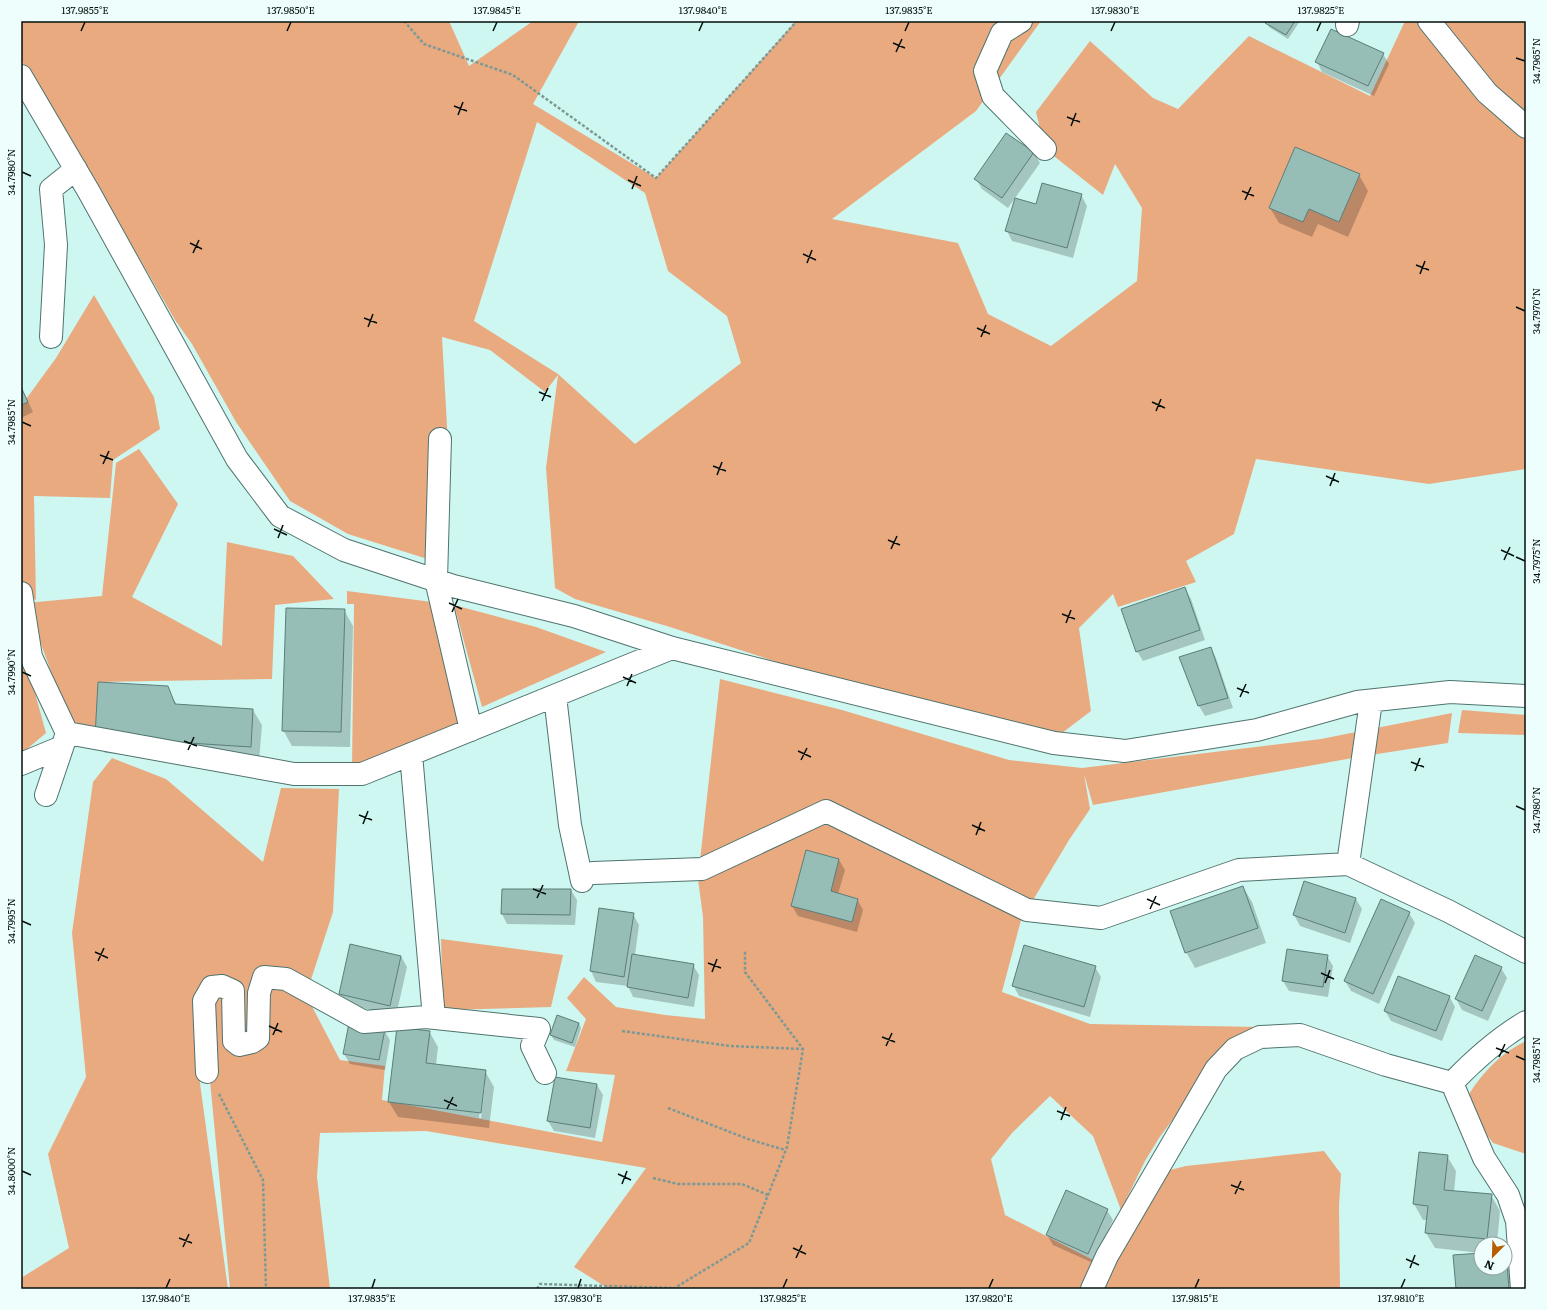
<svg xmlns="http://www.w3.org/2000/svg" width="1547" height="1310" viewBox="0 0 1547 1310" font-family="Literata,serif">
<rect width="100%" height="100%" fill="#cff7f1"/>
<path fill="#e9aa80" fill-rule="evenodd" d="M21,21H449L469,66L533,21H584L578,23L533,104L656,178L796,21H1041L976,111L832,219L958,243L988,314L1051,346L1137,281L1142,208L1115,164L1103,195L1045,149L1036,112L1090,41L1153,98L1178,109L1249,36L1370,96L1405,21H1526V469L1429,484L1256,459L1234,534L1186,561L1196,582L1118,607L1113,594L1079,628L1091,711L1062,733L971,714L798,669L670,627L575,599L555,588L546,468L558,375L545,392L490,350L442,337L448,444L434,561L348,534L290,501L236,422L192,344L175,320L85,164L21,60ZM537,122L645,193L668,271L727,316L741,363L635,444L558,374L474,321Z
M94,295L154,397L160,429L113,460L110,498L34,496L36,600L21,593V406L56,358Z
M139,449L178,504L132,597L222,646L227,542L293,556L334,599L275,605L272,679L98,682L96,730L71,726L26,603L102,596L116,463Z
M347,591L432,602L471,730L352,769L354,604H347Z
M21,597L24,653L46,733L21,754Z
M454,605L536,627L606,652L482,707Z
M720,679L842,710L1009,760L1082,768L1321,739L1452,713L1448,743L1358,757L1093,805L1084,774L1090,809L1069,840L1021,920L1002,992L1090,1024L1260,1027L1203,1079L1159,1138L1145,1161L1121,1210L1093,1136L1050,1096L1012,1133L991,1159L1005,1215L1103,1265L1091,1289H609L574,1267L646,1168L426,1131L320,1133L317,1177L330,1289H230L210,1081L199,1076L228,1289H21V1278L69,1248L48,1154L86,1077L72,933L93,782L112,758L166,779L263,862L281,788L339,789L333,912L306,995L340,1060L385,1066L382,1100L602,1142L615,1075L566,1071L586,1019L567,998L584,977L616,1007L665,1015L705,1019L703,917L698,879Z
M1462,710L1526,715V735L1458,733Z
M441,939L563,955L551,1007L443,1010Z
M1526,1041V1154L1493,1143L1474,1118L1469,1094C1484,1071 1502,1052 1526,1041Z
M1324,1151L1341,1174L1339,1206L1340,1289H1096L1162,1172L1186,1166Z"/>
<path fill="#0003" fill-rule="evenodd" d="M1268,21H1300L1288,39L1269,27L1267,23Z
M1383,54L1389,64L1374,96L1322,72L1317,62Z
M1007,134L1034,153L1040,163L1008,208L982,189L976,179Z
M1359,175L1368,191L1348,237L1318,224L1312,237L1279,223L1270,208Z
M1081,195L1087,206L1073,258L1012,241L1007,231L1037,206Z
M21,387L33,412L21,418Z
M1185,588L1191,599L1205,640L1143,661L1137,651Z
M344,610L353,626L350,747L292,746L283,730Z
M1211,648L1216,658L1233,708L1205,716L1199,706L1180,658Z
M167,687L177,705L253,710L262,725L259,762L105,753L96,737Z
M807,851L839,860L845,870L838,894L857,899L863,910L857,932L798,916L792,906Z
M1305,882L1356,899L1362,909L1350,943L1300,926L1294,915Z
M1243,887L1252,902L1266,943L1195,968L1186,952Z
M571,890L577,900L575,925L507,924L502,914Z
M600,909L633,914L639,925L635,955L693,965L699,975L694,1007L633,997L628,986L596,982L591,971Z
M1409,913L1415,923L1379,1004L1351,991L1345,981Z
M401,956L407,967L396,1016L346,1004L340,994Z
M1327,956L1333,966L1328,997L1289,991L1283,981Z
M1095,967L1101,977L1090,1017L1019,996L1013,985Z
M1501,968L1507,978L1488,1021L1462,1010L1456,999Z
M1449,996L1455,1007L1442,1041L1391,1021L1385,1011Z
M557,1016L579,1023L581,1028L575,1047L554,1040L551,1035Z
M384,1030L390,1040L385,1070L350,1064L344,1054Z
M429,1031L438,1047L436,1065L485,1071L494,1087L489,1128L398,1117L389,1102ZM483,1084H485L481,1118H479Z
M597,1085L603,1095L595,1138L554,1131L548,1121Z
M1447,1156L1456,1171L1454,1192L1491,1195L1500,1211L1497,1244H1481V1253L1435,1248L1426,1233L1428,1220H1423L1414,1204Z
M1107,1210L1113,1220L1093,1263L1053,1245L1047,1235Z
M1505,1253L1511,1263L1513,1289H1457L1481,1254V1268H1505Z"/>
<path fill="#97bdb7" stroke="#5a7e79" d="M1266,21H1295L1286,35L1265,23Z
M1331,29L1384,53L1368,86L1315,62Z
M1006,133L1034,152L1002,198L974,179Z
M1295,147L1360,174L1339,222L1309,209L1303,222L1269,208Z
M1042,183L1082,194L1067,248L1005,231L1015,198L1036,204Z
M21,387L28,402L21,405Z
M1185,587L1200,630L1136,652L1121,609Z
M286,608L345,609L341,732L282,731Z
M1211,647L1228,698L1198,706L1179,657Z
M98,682L168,686L175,704L253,709L251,747L95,737Z
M806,850L839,859L831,891L858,899L852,922L791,906Z
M1304,881L1356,898L1345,933L1293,915Z
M1243,886L1258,928L1185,953L1170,911Z
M502,889H571L570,915L501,914Z
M1381,899L1410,912L1373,994L1344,981Z
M599,908L634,913L624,977L590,971Z
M350,944L401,956L390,1006L339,994Z
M1024,945L1096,966L1084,1007L1012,986Z
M1287,949L1328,955L1323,987L1282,981Z
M632,954L694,964L688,998L627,987Z
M1475,955L1502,967L1482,1011L1455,999Z
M1398,976L1450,996L1436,1031L1384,1011Z
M557,1015L579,1023L572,1043L550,1035Z
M349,1023L385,1029L379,1060L343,1054Z
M397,1027L430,1031L426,1063L486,1070L481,1113L388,1102Z
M555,1077L597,1084L590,1128L547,1121Z
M1419,1152L1448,1155L1444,1190L1492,1194L1487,1239L1425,1233L1428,1206L1413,1204Z
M1066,1190L1108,1209L1088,1254L1046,1235Z
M1506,1252L1509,1289H1456L1453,1255L1481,1253V1268H1505Z"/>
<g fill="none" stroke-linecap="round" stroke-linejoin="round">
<g stroke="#4f736e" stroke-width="24">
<path id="minor" d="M1021,21L1002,33L985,71L993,96L1045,149
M1429,21L1487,93L1526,127
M1347,25L1348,21
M21,76L89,192L237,459L280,516L344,550L453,586L574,616L672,648L1054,743L1125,751L1257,730L1357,702L1450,692L1526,696
M51,337L56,245L51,189L76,169
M440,439L436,580L471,730
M21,593L31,657L67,733L294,774H362L672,648
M555,696L570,825L582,881
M1371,701L1348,864L1448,911L1526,952
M411,754L434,1018
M21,764L62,747
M46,795L67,733
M593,873L702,869L826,811L1027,910L1101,918L1239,870L1348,864
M207,1072L204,1001L212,987L222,986L233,991L234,1041L239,1045L252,1042L258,1038L259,993L264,977L286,979L364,1022L426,1017L539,1029L532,1046L545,1073
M1452,1083L1484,1158L1508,1195L1517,1221L1522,1289
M1452,1083C1474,1060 1499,1038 1526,1022
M1092,1289L1107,1256L1216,1069L1235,1049L1260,1037L1300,1035L1386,1065L1452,1083"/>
</g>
<path stroke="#7d9995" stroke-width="2.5" stroke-dasharray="3 2" stroke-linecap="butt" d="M404,21L424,44L513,75L656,178L797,21
M622,1031L730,1046L803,1049
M219,1094L263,1180L266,1289
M668,1108L748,1139L785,1150
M653,1178L678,1184H742L768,1195
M537,1289L540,1284L673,1288
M673,1289L749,1243L787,1147L803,1049L745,972V950"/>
<use href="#minor" stroke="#fff" stroke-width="22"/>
</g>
<path fill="none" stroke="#030f0d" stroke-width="1.5" d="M81,31L85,22M287,31L291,22M493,31L497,22M699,31L703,22M905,31L909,22M1111,31L1115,22M1317,31L1321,22M893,43L905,48M896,52L902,39M1516,58L1525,61M454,106L467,111M458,115L463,102M1067,117L1080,122M1071,126L1076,113M22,172L31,176M628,180L641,186M632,189L637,176M1242,191L1254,196M1245,200L1251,187M190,243L202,249M193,253L199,240M803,254L816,260M807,263L812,250M1416,265L1429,270M1420,274L1425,261M1516,307L1525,311M364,318L377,323M368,327L373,314M977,328L990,334M981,337L986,325M539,392L551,397M542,401L548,388M1152,402L1165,408M1156,411L1161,399M22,422L31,426M100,455L113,460M103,464L109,451M713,466L726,471M717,475L722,462M1326,476L1339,482M1330,486L1335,473M274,529L287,535M278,538L283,525M888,540L900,545M891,549L897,536M1501,550L1514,556M1516,557L1525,561M1504,560L1510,547M449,603L462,609M452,612L458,599M1062,614L1075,619M1066,623L1071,610M22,672L31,676M623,677L636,683M627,686L632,674M1237,688L1249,693M1240,697L1246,684M184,741L197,746M188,750L194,737M798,751L811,757M801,760L807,748M1411,762L1424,767M1415,771L1420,758M1516,806L1525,810M359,815L372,820M363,824L368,811M972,825L985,831M976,835L981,822M533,889L546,894M537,898L543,885M1147,899L1160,905M1150,909L1156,896M22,921L31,925M95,952L108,958M98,961L104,948M708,963L721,968M712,972L717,959M1321,973L1334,979M1325,983L1330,970M269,1026L282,1032M273,1035L278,1023M882,1037L895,1042M886,1046L892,1033M1496,1048L1509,1053M1516,1056L1525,1060M1499,1057L1505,1044M444,1100L457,1106M447,1109L453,1097M1057,1111L1070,1116M1061,1120L1066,1107M22,1171L31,1175M618,1174L631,1180M622,1184L627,1171M1231,1185L1244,1190M1235,1194L1241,1181M179,1238L192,1243M183,1247L189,1234M793,1248L806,1254M796,1258L802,1245M1406,1259L1419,1265M1410,1268L1415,1255M166,1288L170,1279M372,1288L375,1279M578,1288L581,1279M783,1288L787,1279M989,1288L993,1279M1195,1288L1199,1279M1401,1288L1405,1279"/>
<rect width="1547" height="1310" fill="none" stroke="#eefefc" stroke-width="44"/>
<g transform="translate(1493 1256) rotate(203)"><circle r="19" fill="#eefefc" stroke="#909e9c"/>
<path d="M0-3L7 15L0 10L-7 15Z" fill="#b85e00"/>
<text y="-6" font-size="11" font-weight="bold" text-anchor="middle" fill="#030f0d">N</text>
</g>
<rect x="22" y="22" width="1503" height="1266" fill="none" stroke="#030f0d" stroke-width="1.5"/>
<g font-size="10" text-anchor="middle" fill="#030f0d">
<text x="85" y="14">137.9855°E</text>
<text x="291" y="14">137.9850°E</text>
<text x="497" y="14">137.9845°E</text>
<text x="703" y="14">137.9840°E</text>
<text x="909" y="14">137.9835°E</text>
<text x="1115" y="14">137.9830°E</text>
<text x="1321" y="14">137.9825°E</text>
<text transform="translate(1536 61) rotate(-90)" y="4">34.7965°N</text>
<text transform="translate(11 172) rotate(-90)" y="4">34.7980°N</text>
<text transform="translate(1536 311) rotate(-90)" y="4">34.7970°N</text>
<text transform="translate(11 422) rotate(-90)" y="4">34.7985°N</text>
<text transform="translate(1536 561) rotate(-90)" y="4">34.7975°N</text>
<text transform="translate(11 672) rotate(-90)" y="4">34.7990°N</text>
<text transform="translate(1536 810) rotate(-90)" y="4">34.7980°N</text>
<text transform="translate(11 921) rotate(-90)" y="4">34.7995°N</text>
<text transform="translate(1536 1060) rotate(-90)" y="4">34.7985°N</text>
<text transform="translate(11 1171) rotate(-90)" y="4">34.8000°N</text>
<text x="166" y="1302">137.9840°E</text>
<text x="372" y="1302">137.9835°E</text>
<text x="578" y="1302">137.9830°E</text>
<text x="783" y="1302">137.9825°E</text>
<text x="989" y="1302">137.9820°E</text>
<text x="1195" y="1302">137.9815°E</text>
<text x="1401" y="1302">137.9810°E</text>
</g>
</svg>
